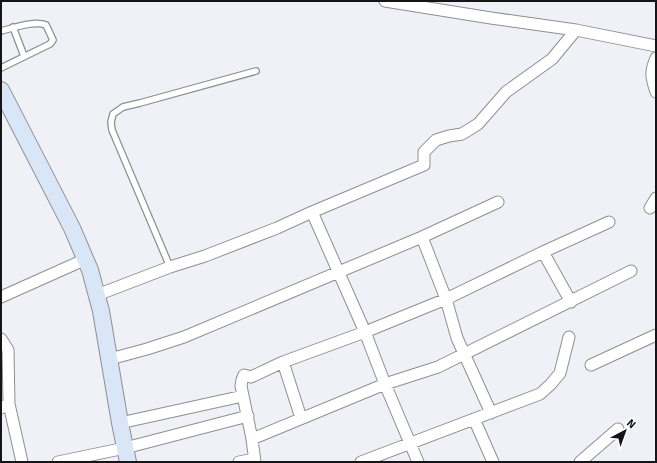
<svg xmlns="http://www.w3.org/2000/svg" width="657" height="463" viewBox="0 0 657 463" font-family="Signika,sans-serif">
<rect width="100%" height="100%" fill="#f0f1f6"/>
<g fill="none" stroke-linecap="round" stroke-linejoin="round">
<g stroke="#8e8f94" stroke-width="8">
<path id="lane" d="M13,27L24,56
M1,31C13,28 35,20 46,25L53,40L50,44L1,68
M170,267L112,130L111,122L113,114L123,107L140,103L256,71"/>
</g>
<g stroke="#8e8f94" stroke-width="13">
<path id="street" d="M385,1L491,18L576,30L656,46
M656,58C650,72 651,77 656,92
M650,208L656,198
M312,212L365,332L385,384L418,462
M422,237L446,299L457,338L491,413
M543,252L571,302
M97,295L170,267L205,256L277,228L312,212L424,165V152L436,140L449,136L462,134L478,124L506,92L552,59L576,30
M1,297L86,259
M1,339L8,350L9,404L1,408
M110,359L147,349L184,337L422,237L498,202
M283,362L301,418
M591,365L656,335
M9,404L22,462
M474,419L493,462
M120,423L243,396
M252,439L385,384L438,367L631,271
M58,462L125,448L248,416
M239,462L254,459
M255,462L252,439L241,386L242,380L244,375L251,377L283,362L365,332L446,299L543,252L609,222
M361,462L540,394L551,384L560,373L569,337
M580,462L618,429"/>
</g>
<g stroke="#8e8f94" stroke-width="18">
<path id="secondary" d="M1,90L72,228L90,270L101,311L120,423L128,462"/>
</g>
<use href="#lane" stroke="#fff" stroke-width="5.5"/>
<use href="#street" stroke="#fff" stroke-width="11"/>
<use href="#secondary" stroke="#d8e6f8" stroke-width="16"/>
</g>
<rect width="657" height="463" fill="none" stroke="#151517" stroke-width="4"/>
<g transform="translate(625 431) rotate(41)" stroke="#ffffff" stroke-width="3" paint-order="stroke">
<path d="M0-3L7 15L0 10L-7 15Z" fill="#151517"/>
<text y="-6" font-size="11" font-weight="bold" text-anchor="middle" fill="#151517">N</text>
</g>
</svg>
